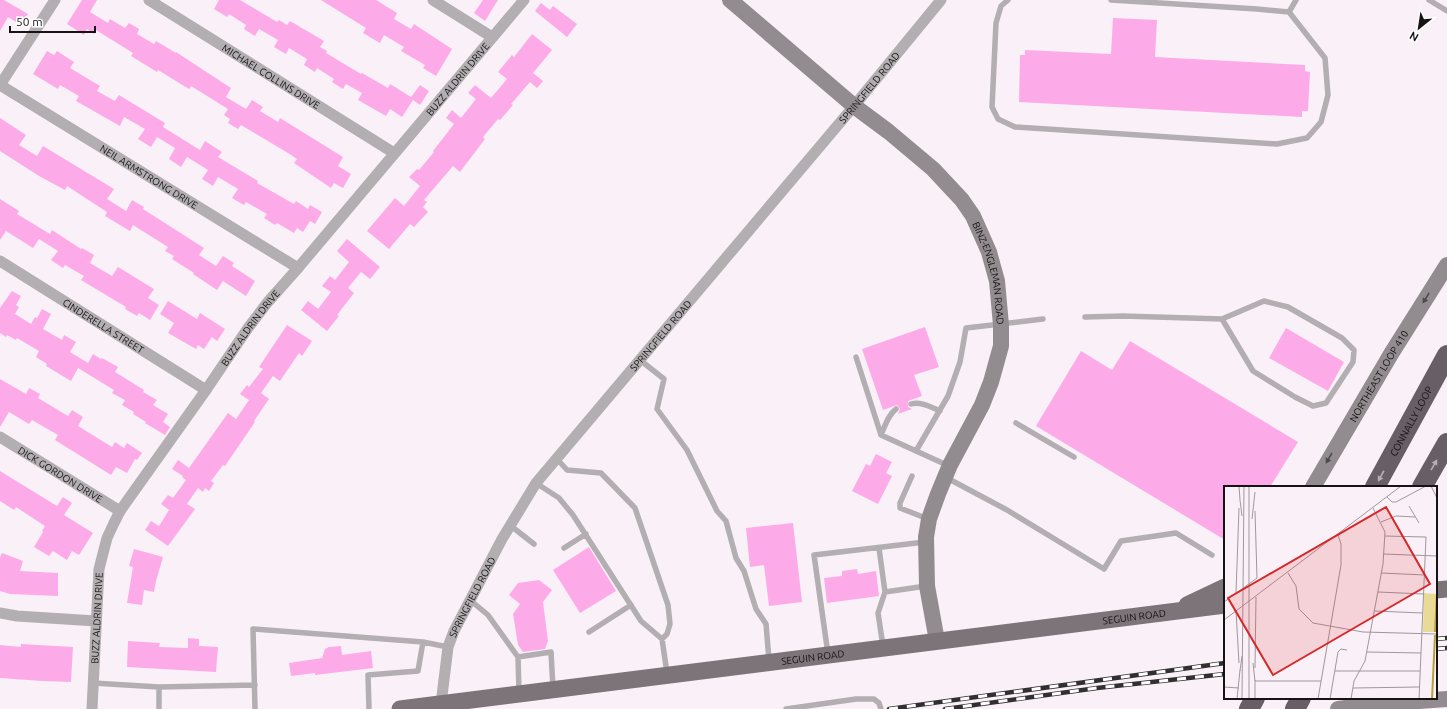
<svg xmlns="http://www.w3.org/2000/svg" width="1447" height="709" viewBox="0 0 1447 709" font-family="Ubuntu,sans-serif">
<rect width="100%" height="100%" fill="#faf0f7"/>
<path fill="#fdabe8" d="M0,0H4L28,14L21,25L8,17L0,31Z
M82,0H97L90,12L108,23L110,19L125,28L129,23L139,29L137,34L154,44L156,41L176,53V52L231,88L226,97L246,109L252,100L263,107L260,111L278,122L280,118L343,157L338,166L351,174L343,188L334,183L331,188L294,163L297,159L288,153L241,125L238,129L228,123L230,119L224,115L228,109L191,86L189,89L158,70L157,72L131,56L133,53L96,30L94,34L87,29L84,35L67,24Z
M219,0H240L277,22L279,20L287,25L290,21L324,41L320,47L327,51L326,53L361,74L362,73L388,88L390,84L411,97L420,85L429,91L420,105L413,100L402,117L390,109L386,116L358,100L362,93L346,84L343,89L332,82L334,79L317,68L315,72L304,65L307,59L289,48L286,54L274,47L278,40L259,29L255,36L244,29L246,25L229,14L227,17L214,9Z
M321,0H376L397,13L394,19L411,29L414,24L452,49L436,76L423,68L425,65L401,51L404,47L384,35L380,43L363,33L366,28Z
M483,0H498L485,21L474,13Z
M541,3L550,10L553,6L577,24L567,37L535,11Z
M1113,18L1157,20L1155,57L1305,65V71L1310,72L1308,111H1302V117L1019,102L1020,55H1025V50L1111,54Z
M532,34L552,50L533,73L543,81L537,88L530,82L511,104L513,105L500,120L498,119L483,137L485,139L460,172L453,166L424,200L427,202L423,207L428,212L414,227L410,224L389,249L367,231L395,198L404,206L420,186L409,177L417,169L419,170L434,152L433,151L454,124L446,118L452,110L461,118L476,99L468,93L475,85L491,98L507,79L498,72L512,55L514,57Z
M47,51L54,55L57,51L74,62L70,68L100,86L97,91L115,101L119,95L165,123L163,127L200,150L205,141L222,152L218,157L258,181L257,183L294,204L296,201L308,209L310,205L322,212L315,224L310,221L303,232L297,228L294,233L277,223L275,225L264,218L267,214L246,202L244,205L232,198L238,189L218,177L213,186L202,179L208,170L187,157L181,167L169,159L175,148L157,137L151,147L138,139L145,129L124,117L120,126L76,101L79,96L60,85L58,89L33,74Z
M0,118L26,135L19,145L37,156L43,146L114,189L107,199L126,211L132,200L144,207L143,209L204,248L199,255L216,266L223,256L234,263L232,266L255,281L246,296L223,281L217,290L193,274L194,273L172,259L174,256L165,251L168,247L133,225L130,231L105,216L107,212L67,186L65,190L39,176L0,151Z
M0,199L19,211L17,214L50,234L52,230L81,249L82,248L94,255L90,263L112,276L118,267L154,289L148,298L159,305L150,320L139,313L137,316L125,309L126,307L81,280L84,276L65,265L63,268L51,260L58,251L39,239L33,248L6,231L0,240Z
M347,239L380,267L370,279L361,272L348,288L354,293L337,315L339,316L327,331L301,310L308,301L318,309L331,292L322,286L330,276L335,280L349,262L337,251Z
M12,291L21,296L16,305L19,307L15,314L31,324L35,317L37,318L42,309L51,314L43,329L62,340L64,335L76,342L70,352L88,363L93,354L101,359L102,358L118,367L115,372L144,390L143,392L157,400L153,405L168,414L163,422L170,427L165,435L145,423L146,422L133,414L134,412L122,405L125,400L112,393L114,390L78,368L71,381L46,366L47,364L36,357L39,351L17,338L16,340L7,335L6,337L0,333V308Z
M168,301L197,319L200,313L225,329L217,341L212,337L204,349L198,345L196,349L168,333L174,323L160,314Z
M287,325L312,341L302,356L299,353L280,381L273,376L261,393L269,399L254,421L255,422L225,466L223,465L211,481L214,483L209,491L205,488L203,492L198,488L187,504L195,509L168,546L145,530L151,521L159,526L169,510L161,504L168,495L173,498L186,480L182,477L183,476L172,469L178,460L189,468L228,413L236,419L249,400L240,394L247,385L249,387L263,369L259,367Z
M925,327L939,367L914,375L922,396L908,401V407L912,409L898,414L900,409L897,405L883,410L862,349Z
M1286,328L1344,362L1328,391L1269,358Z
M1130,341L1298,442L1270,487H1225V540L1036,426L1081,351L1112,370Z
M0,379L26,394L29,388L40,394L38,398L68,416L72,410L83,417L78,426L112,447L115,442L124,448L127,443L142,453L137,460L135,459L127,473L116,467L111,475L55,440L58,435L32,420L29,424L9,412L0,427Z
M876,454L892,462L886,473L892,476L878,504L852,491L866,464L870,466Z
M0,471L57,506L63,497L72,503L64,515L93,533L79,555L72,551L67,560L53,551L49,556L34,547L43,532L42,531L45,526L16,507L14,510L0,501Z
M793,523L802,602L769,606L764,565L750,567L746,528Z
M589,547L616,591L580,613L553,570Z
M134,549L163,557L156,581L154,592L144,590L142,605L127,603L133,567L129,566Z
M2,553L23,561L20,571L58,573V596L10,594L0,591V558Z
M857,569L858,574L876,571L879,596L827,603L824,578L842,576V571Z
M539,580L552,590L543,602L548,641L545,649L523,652L518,645L513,614L520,604L509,595L518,583Z
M188,638L199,639V646L218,647L216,672L127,667L128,641L160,643L159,647L188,648Z
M21,644L73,647L71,682L42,681L0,678V645L21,647Z
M341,646L342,655L371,651L373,668L315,675V673L291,676L289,663L322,658L325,649L329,647Z"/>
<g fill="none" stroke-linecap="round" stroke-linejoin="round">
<path stroke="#b2aeb1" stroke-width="5.5" d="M1008,0L1001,6L996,23L992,107L998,119L1015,127L1277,144L1307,138L1321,122L1328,95L1325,58L1289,12L1257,9L1111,0
M1429,0L1447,11
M1289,12L1296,0
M1085,317L1123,316L1222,319L1264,301L1288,307L1342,338L1354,350L1353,362L1326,403L1313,406L1295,397L1253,371L1222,319
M856,357L881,435L949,466
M640,360L664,379L657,409L687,450L717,511L726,521L736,558L744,571L756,609L766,624L769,660
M911,404C920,401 931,407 940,411
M1016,423L1074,457
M881,435C885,426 888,415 896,409
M916,451L948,396L960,362L966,328L1043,319
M557,459L567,470L601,473L635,508L668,605L670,624L667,634L662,639
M912,476L900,503V508L928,519
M947,478L1007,510L1104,569L1121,541L1176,533L1212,555
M536,483L559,498L573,515L641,621L662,639L667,673
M511,526L534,544
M564,548L586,534
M879,548L885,592
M470,600L488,615L518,657L519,692
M589,632L631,605
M883,646L878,613L885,592L926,586
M828,654L814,555L925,542
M518,657L551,652L553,688
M93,683L159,687L255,685
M159,709V687
M255,709L253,629L423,642L448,647
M369,709L368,675L418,671L423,642
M786,709L856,699H874L879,703L881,709"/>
<g stroke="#b2aeb1" stroke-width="11">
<path id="s1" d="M149,0L394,153"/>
<path d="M433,0L492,37"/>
<path id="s2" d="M0,85L298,268"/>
<path d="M0,85L55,0"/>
<path id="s3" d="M0,261L206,390"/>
<path id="s4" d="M0,437L120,511"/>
<path d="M0,613L17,616L96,621"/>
<path id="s5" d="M441,704L448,647L454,631L502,539L536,483L854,106L941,0"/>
<path id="s6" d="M92,709L99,569L107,538L114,523L120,511L206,390L248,328L267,303L298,268L524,0"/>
</g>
<g stroke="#928c90" stroke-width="16">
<path id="s7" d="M730,0L854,106L889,132L933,169L962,200L973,216L989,252L997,281L1001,325V346L991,382L982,405L950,465L938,494L929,519L926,537L927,586L937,641"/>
<path id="s8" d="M1313,487L1391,354L1447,265"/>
<path d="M1338,709L1377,704L1447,699"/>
</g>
<g stroke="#7c7479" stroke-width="17">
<path d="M1436,590L1447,589"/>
<path d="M1187,605L1225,587"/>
<path id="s9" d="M400,709L1225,605"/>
</g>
<g stroke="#685f66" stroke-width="20">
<path id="s10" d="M1375,487L1447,355"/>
<path d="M1422,487L1447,443"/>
<path d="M1249,709L1255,698"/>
<path d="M1295,709L1301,698"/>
</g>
<g stroke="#322f31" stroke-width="4.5">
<path id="rail" d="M1436,639L1447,638
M1436,649L1447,648
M889,709L1225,663
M945,709L1097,688L1225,674"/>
</g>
<use href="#rail" stroke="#fff" stroke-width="3" stroke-dasharray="9" stroke-linecap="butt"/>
</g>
<defs><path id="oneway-solid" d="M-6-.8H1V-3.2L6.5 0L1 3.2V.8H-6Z"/></defs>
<g fill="#4e494c">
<use href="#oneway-solid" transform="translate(1426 298) rotate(122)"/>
<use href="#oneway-solid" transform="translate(1329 458) rotate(120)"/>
</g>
<g fill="#b4afb2">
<use href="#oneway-solid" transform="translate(1434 465) rotate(-60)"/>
<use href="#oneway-solid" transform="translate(1381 476) rotate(119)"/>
</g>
<g text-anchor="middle" stroke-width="3" stroke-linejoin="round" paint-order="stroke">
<g font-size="10" fill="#161315" stroke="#fff">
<text dy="4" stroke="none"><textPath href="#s1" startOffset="144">MICHAEL COLLINS DRIVE</textPath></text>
<text dy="4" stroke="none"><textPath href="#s6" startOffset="751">BUZZ ALDRIN DRIVE</textPath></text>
<text dy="4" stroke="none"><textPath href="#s5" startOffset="761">SPRINGFIELD ROAD</textPath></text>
<text dy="4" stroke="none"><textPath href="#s2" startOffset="175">NEIL ARMSTRONG DRIVE</textPath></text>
<text dy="4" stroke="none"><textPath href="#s7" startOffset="386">BINZ-ENGLEMAN ROAD</textPath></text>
<text dy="4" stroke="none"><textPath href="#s3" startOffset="122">CINDERELLA STREET</textPath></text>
<text dy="4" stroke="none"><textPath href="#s6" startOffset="427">BUZZ ALDRIN DRIVE</textPath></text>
<text dy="4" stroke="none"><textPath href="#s5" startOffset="437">SPRINGFIELD ROAD</textPath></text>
<text dy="4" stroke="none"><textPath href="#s8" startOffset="129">NORTHEAST LOOP 410</textPath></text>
<text dy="4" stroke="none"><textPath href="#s10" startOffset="75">CONNALLY LOOP</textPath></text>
<text dy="4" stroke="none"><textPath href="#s4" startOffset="71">DICK GORDON DRIVE</textPath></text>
<text dy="4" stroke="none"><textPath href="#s5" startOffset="113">SPRINGFIELD ROAD</textPath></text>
<text dy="4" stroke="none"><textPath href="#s9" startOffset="740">SEGUIN ROAD</textPath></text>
<text dy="4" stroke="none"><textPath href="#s6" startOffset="91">BUZZ ALDRIN DRIVE</textPath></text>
<text dy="4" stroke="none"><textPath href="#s9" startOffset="416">SEGUIN ROAD</textPath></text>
</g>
</g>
<g transform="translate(1224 486)">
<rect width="213" height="213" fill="#faf0f7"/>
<path d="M200,107L213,108V146H199Z" fill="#e9db95"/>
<path fill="none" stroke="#b6a23a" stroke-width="2" d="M211,146L213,107M208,213L211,149"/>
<path fill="none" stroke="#9f989d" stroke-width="1" d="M15,0L16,14M25,0V213M207,0L213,12M163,11L168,16H172L202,0M16,14L18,30M185,20L195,37M28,33L31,6M157,36L172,30L191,31M161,50L202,51L195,213M159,68L213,70M64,87L72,100L75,123L89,137L139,146L213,148M157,87L201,89M154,106L200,108M12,107L15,22M0,116L33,92L31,25M12,125L15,177M150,125L199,127M0,134L177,0M143,166L197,167M29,177L31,195M31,182L32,111M16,185L18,170M111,185H196M31,194V213M31,195H97M0,201L15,202M129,202L196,201M13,213L16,184M18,213L20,0M94,213L117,79V58L114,49M106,213L114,166L117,163L123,164M127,213L130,195L141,175L159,78L161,46L149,22"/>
<path fill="#d62828" fill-opacity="0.15" stroke="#d62828" stroke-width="2" d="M162,21L206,98L49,189L4,112Z"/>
<rect width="213" height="213" fill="none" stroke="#161315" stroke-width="2"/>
</g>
<g transform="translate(1419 28) rotate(210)" stroke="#ffffff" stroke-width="3" paint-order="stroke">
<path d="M0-3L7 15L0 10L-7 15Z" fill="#161315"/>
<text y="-6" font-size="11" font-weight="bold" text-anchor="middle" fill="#161315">N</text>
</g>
<path d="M10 26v6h85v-6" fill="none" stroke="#161315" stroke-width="2"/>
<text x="16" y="26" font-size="12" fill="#161315" stroke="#ffffff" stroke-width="3" paint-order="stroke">50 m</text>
</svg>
